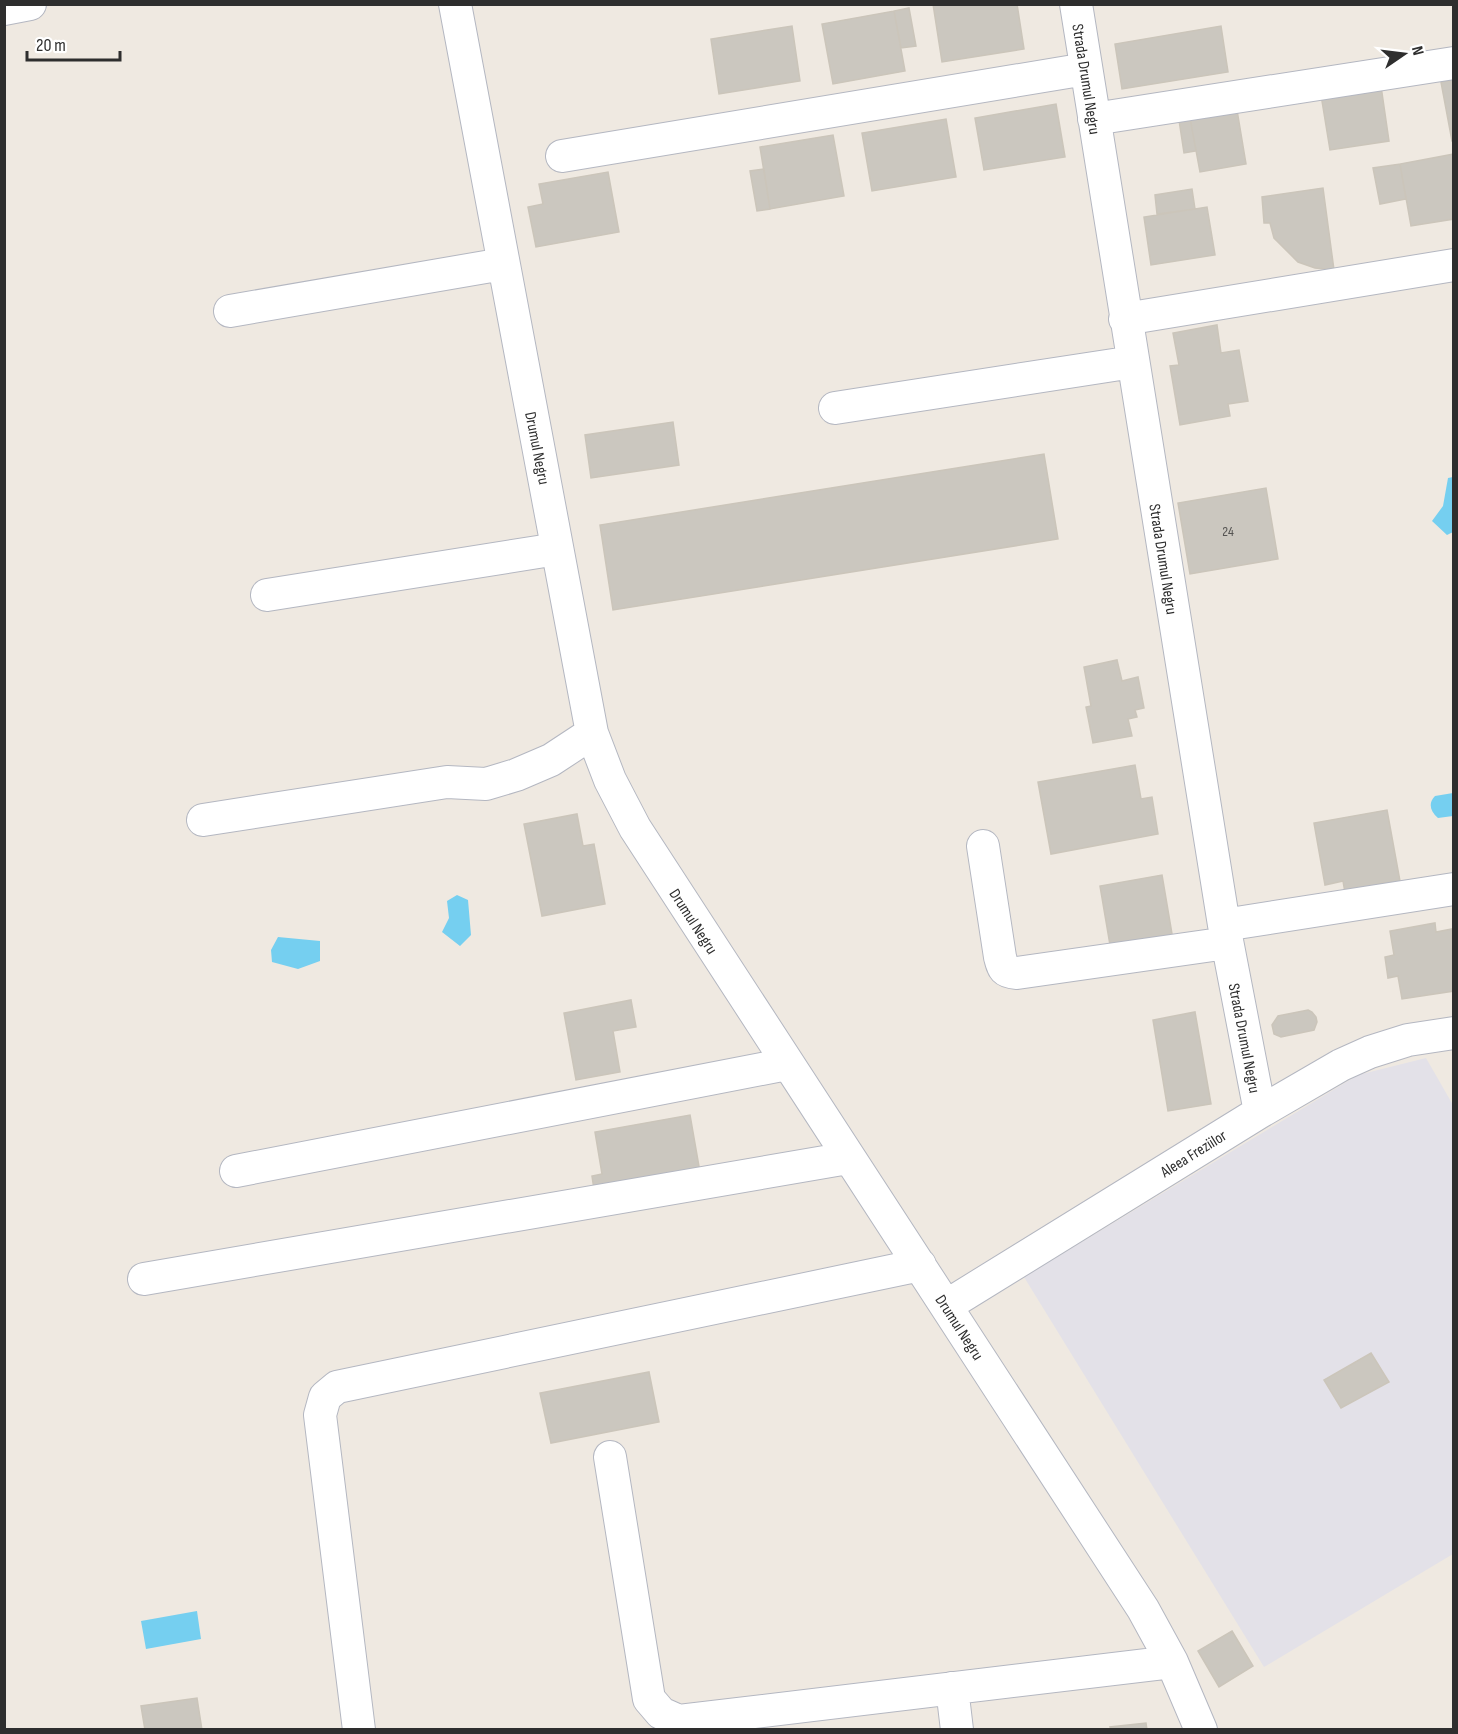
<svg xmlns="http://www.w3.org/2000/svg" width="1458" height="1734" viewBox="0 0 1458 1734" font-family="'Sofia Sans Condensed',sans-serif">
<rect width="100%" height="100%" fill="#efe9e1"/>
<path fill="#e3e1e8" d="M1426,1058L1453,1105V1554L1264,1667L1024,1277L1358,1075Z"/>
<path fill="#75cff0" d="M1453,477V532L1447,535L1432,521L1443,506L1448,478Z
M1453,793V816L1438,818C1430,811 1428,803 1435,796Z
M457,895L468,900L471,935L460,946L442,932L449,918L447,901Z
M278,937L320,941V961L298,969L272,962L271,950Z
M197,1611L201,1639L146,1649L141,1621Z"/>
<path fill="#cbc7bf" stroke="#cbc5ba" stroke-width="1.5" d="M933,4H1017L1024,49L942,62Z
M909,8L916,46L901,48L894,11Z
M894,11L905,71L833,84L822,24Z
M792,26L800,81L719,94L711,39Z
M1221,26L1228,72L1122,89L1115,44Z
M1454,80V141H1452L1441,82Z
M1381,86L1389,141L1330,150L1321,95Z
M1056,104L1065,157L984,170L975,118Z
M1237,110L1246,164L1200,172L1190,118Z
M1190,118L1196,151L1184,153L1179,120Z
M946,119L956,177L872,191L862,133Z
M833,135L844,196L770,209L760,147Z
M1454,154V219L1411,226L1400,164Z
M1400,164L1406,199L1380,204L1373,168Z
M764,169L770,209L757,211L750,171Z
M608,172L619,232L536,247L528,207L543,204L539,184Z
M1323,188L1334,270L1315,268L1298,262L1274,238L1270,223H1264L1262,197Z
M1192,189L1195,209L1157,214L1155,195Z
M1207,207L1215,255L1151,265L1144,217Z
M1217,325L1221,353L1239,350L1248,401L1228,404L1230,416L1180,425L1170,366L1179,365L1173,333Z
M673,422L679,465L591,478L585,435Z
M1044,454L1058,539L613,610L600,525Z
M1266,488L1278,559L1190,574L1178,503Z
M1117,660L1122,681L1138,677L1144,708L1135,710L1137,717L1128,719L1132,736L1093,743L1086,707L1091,706L1084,667Z
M1135,765L1141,799L1152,797L1158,834L1051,854L1038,782Z
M1387,810L1400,881L1378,884V887L1345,893L1343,881L1325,885L1314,823Z
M577,814L583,846L594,844L605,904L542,916L524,824Z
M1162,875L1172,934L1110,945L1100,886Z
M1435,923L1436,932L1452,929L1454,991L1402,999L1398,976L1388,978L1385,957L1394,955L1390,931Z
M631,1000L636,1027L613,1031L620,1072L576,1080L564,1013Z
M1308,1010L1312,1012L1316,1017L1317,1022L1314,1030L1281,1037L1274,1034L1272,1025L1278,1016Z
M1195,1012L1211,1104L1168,1111L1153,1020Z
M690,1115L701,1178L595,1196L592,1176L602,1174L595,1132Z
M1371,1353L1389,1382L1341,1408L1324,1380Z
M649,1372L659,1422L551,1443L540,1393Z
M1232,1631L1253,1666L1219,1687L1198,1651Z
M197,1698L202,1730H145L141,1706Z
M1146,1723L1147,1730H1111L1110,1727Z"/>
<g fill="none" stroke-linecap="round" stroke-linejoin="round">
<g stroke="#b4b7c1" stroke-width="34">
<path id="minor" d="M455,4L592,733L610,780L635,828L1143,1609L1172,1662L1201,1730
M1076,4L1224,925L1260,1112
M4,9L30,4
M1094,119L1454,63
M562,156L1086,69
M230,311L503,264
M1125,319L1454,265
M835,408L1133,362
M267,595L557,549
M203,820L447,782L486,784L516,775L551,760L592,733
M983,846L1000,957C1003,969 1004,972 1017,973L1227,943
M1224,925L1454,889
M236,1171L787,1064
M144,1279L848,1158
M946,1306L1260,1112L1341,1065L1370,1052L1408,1040L1454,1033
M610,1457L649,1699L661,1713L679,1721L1172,1662
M952,1688L957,1730
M359,1730L320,1415L325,1397L337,1387L920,1265"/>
</g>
<use href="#minor" stroke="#fff" stroke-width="32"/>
</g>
<g text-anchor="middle" stroke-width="4.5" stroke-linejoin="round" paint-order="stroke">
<g font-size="14" fill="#555452">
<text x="1228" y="536">24</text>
</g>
<g font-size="16" fill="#2e2e2e" stroke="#fff">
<text transform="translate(1087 79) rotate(81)" y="6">Strada Drumul Negru</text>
<text transform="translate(538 448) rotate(79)" y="6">Drumul Negru</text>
<text transform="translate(1164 559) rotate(81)" y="6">Strada Drumul Negru</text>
<text transform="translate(694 921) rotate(57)" y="6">Drumul Negru</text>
<text transform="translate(1245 1038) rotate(79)" y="6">Strada Drumul Negru</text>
<text transform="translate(1193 1153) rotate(-32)" y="6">Aleea Freziilor</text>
<text transform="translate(960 1327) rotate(57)" y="6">Drumul Negru</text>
</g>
</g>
<rect width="1458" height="1734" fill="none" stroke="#2e2e2e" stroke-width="12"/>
<g transform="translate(1404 54) rotate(76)" stroke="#ffffff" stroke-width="4.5" paint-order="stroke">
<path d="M0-4.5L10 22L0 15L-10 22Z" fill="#2e2e2e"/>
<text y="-9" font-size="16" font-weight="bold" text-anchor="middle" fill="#2e2e2e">N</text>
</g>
<path d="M27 51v9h93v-9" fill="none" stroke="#2e2e2e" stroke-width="3"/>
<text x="36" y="51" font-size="18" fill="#2e2e2e" stroke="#ffffff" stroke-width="4.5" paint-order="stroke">20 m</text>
</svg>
